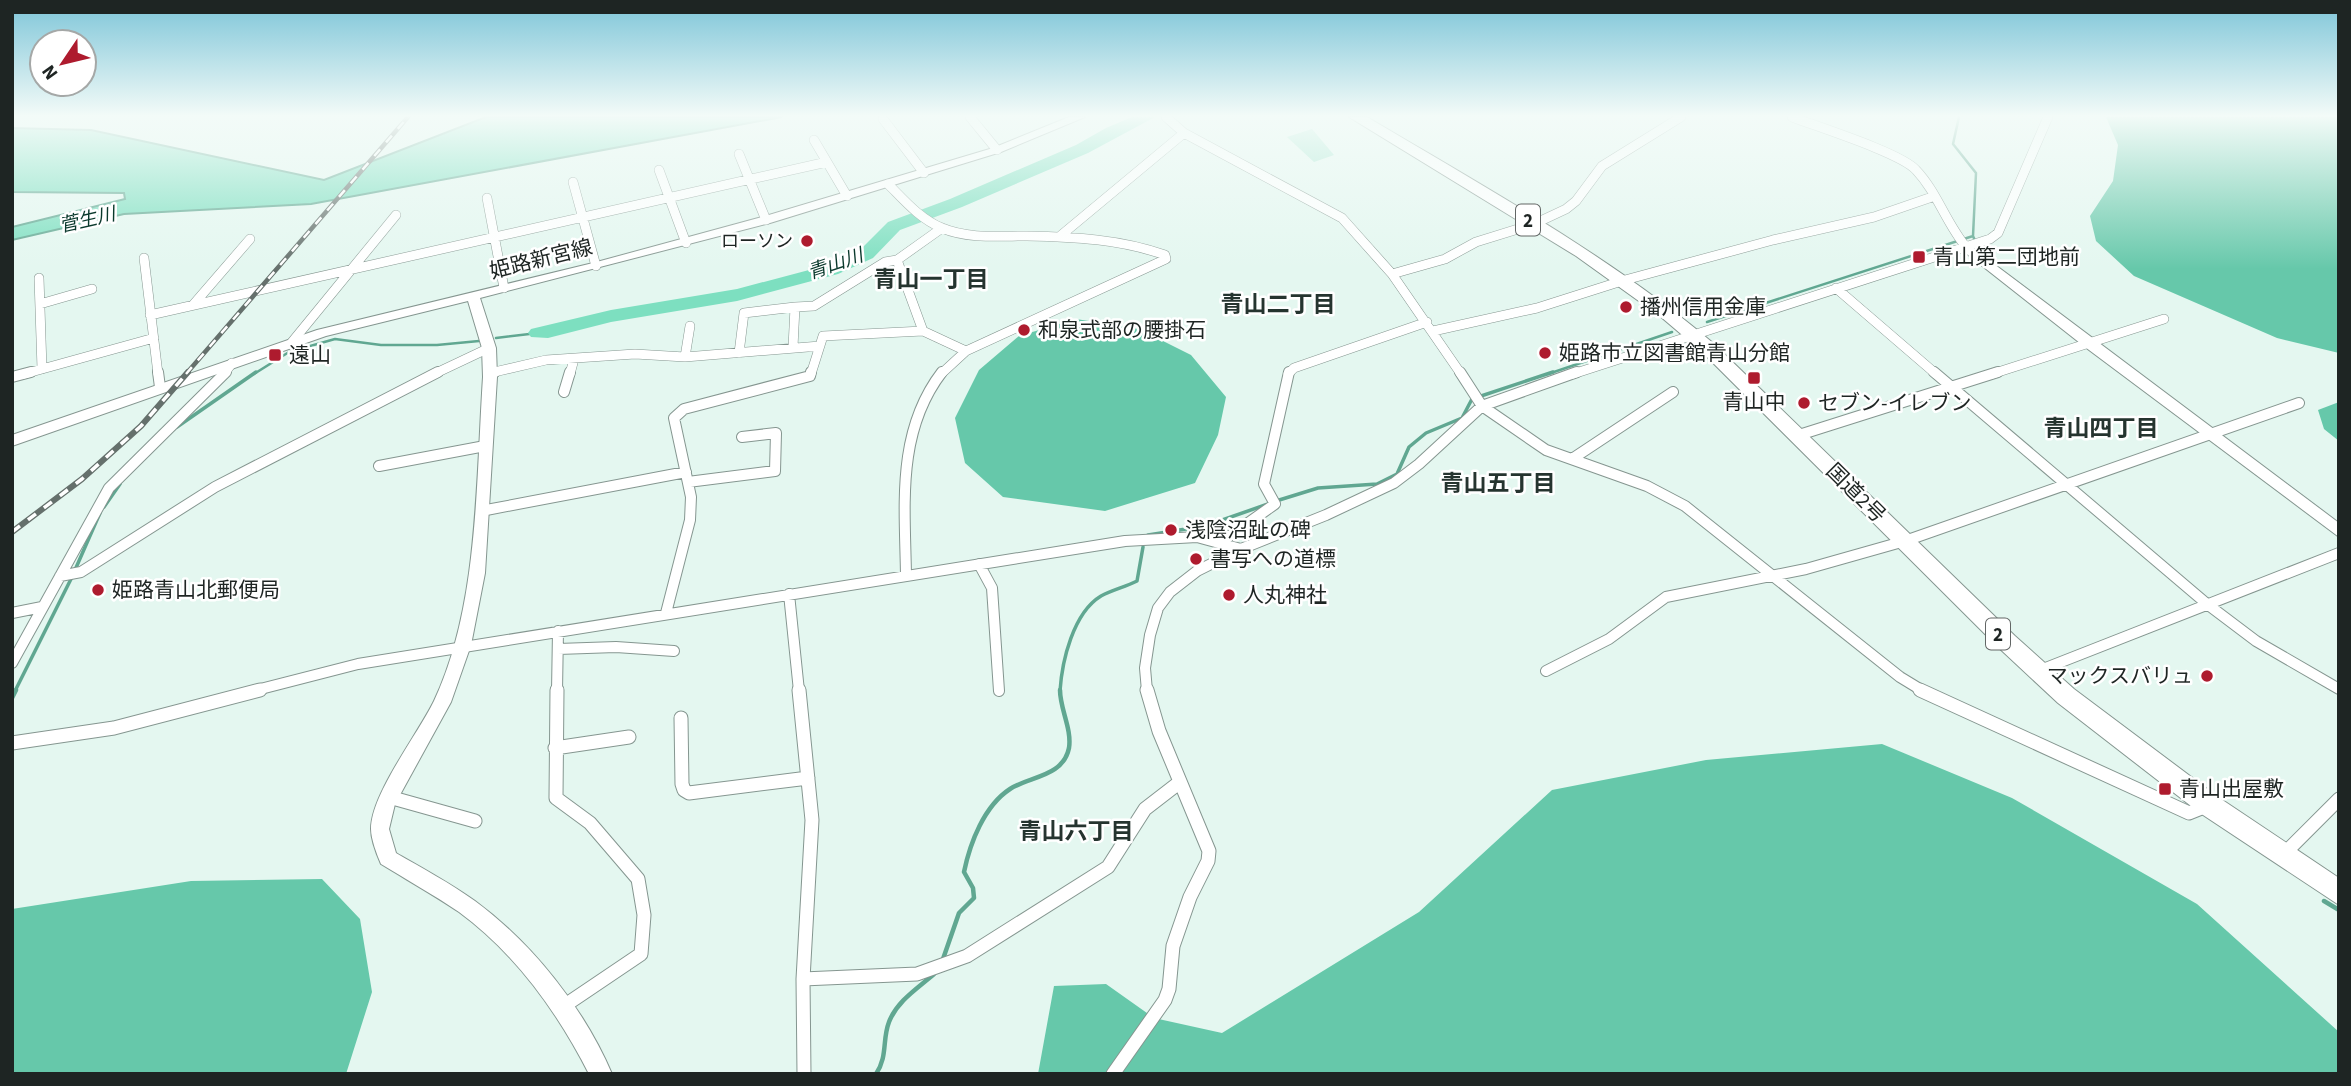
<svg xmlns="http://www.w3.org/2000/svg" width="2351" height="1086" viewBox="0 0 2351 1086" font-family="'Source Sans 3','Noto Sans JP',sans-serif">
<rect width="100%" height="100%" fill="#e4f7f0"/>
<path fill="#a2e4ce" d="M1312,129L1334,155L1314,162L1287,137Z"/>
<path fill="#66c8aa" d="M2106,117H2339V353L2277,338L2134,276L2096,241L2090,216L2113,181L2118,145Z
M1076,319L1139,329L1191,355L1226,397L1218,435L1195,483L1105,511L1003,497L965,463L955,418L979,370L1019,336Z
M2339,402V441L2324,429L2318,410Z
M1882,744L2012,798L2197,904L2339,1032V1074H1038L1054,986L1106,984L1154,1018L1222,1033L1419,912L1552,790L1706,760Z
M322,879L360,919L372,992L346,1074H12V909L191,881Z"/>
<path fill="#7ddfc0" stroke="#60a791" stroke-width="2" d="M486,117H782L311,204L124,214L12,240V227L125,199L124,193L12,192V128L91,130L324,180Z"/>
<g fill="none" stroke-linecap="round" stroke-linejoin="round">
<path stroke="#60a791" stroke-width="2.5" d="M1959,117L1953,144L1976,173L1973,236L1979,250L1998,268
M1707,322L1973,236
M496,338L538,333
M254,374L289,352L335,339L381,345H437L479,341
M1548,374L1672,332"/>
<path stroke="#60a791" stroke-width="3.5" d="M177,427L256,372
M1276,501L1318,488L1377,484L1397,474L1409,447L1426,433L1462,418L1472,399L1553,372
M104,507L120,484
M1148,535L1205,526L1268,504
M75,570L100,513
M15,691L72,577
M1060,691C1062,661 1073,613 1101,596C1112,590 1125,587 1137,581L1143,547"/>
<path stroke="#60a791" stroke-width="4.5" d="M12,698L16,690
M2324,901L2339,910
M943,959L959,913L974,898L973,888L964,872C970,843 984,806 1010,789C1030,776 1063,777 1069,748C1072,729 1060,709 1060,690
M876,1074C888,1056 882,1040 889,1022C897,1001 918,988 934,974"/>
<path fill="#7ddfc0" fill-rule="evenodd" d="M1132,117H1155L1088,153L962,207L900,230L873,258L838,274L737,301L611,322L548,338L531,337L528,333L531,329L611,310L737,289L824,266L860,250L888,222L950,199L1076,145L1106,128Z"/>
<g stroke="#859690" stroke-width="10">
<path id="street-far2" d="M970,117L997,150
M1166,117L1184,133L1342,218L1392,274L1461,374
M1792,117C1818,127 1901,153 1916,170C1937,192 1946,223 1966,247
M883,119L924,173
M814,140L847,196
M739,154L766,220
M659,170L686,243
M573,182L596,266
M888,184C904,200 920,219 942,228C968,239 999,236 1027,236C1074,237 1120,239 1165,255L1166,259L966,351L941,374
M487,198L504,288
M942,228L897,260L923,331L966,351
M1059,237L1184,133
M144,258L158,374
M1392,274L1445,259L1476,242L1534,224L1566,209L1576,201L1602,166L1681,117
M39,278L42,369
M1836,288L1936,374
M40,304L92,289
M193,305L250,239
M795,307L814,306L885,262L897,260
M150,315L827,162
M1433,331L1537,308L1625,280L1773,240L1874,217L1932,197
M292,342L396,215
M739,353L744,313L795,307L793,347
M685,357L690,326
M490,373L546,360L635,354L685,357L820,346
M24,374L154,338
M224,374L232,363
M434,374L489,348
M570,374L574,359
M811,374L823,336L923,331
M1288,374L1294,368L1427,322
M1573,374L1990,239L1998,233L2048,117
M1992,374L2164,319"/>
</g>
<g stroke="#859690" stroke-width="12">
<path id="street-far1" d="M158,372L160,387
M1460,372L1482,406L1546,450L1647,486L1685,506L1900,677L1923,691
M1934,372L2207,604L2256,641L2339,689
M490,373L495,372
M12,377L31,372
M564,392L570,372
M1799,435L1998,372
M1572,459L1673,392
M379,466L485,446
M688,482L775,471L776,433L742,437
M481,511L686,472
M1224,540L1275,504L1264,484L1289,372
M979,564L992,588L999,691
M60,576L81,572L215,487L438,372
M906,576C905,505 896,432 942,372
M789,594L799,691
M12,613L42,607
M666,613L690,520L691,497L674,418L684,409L810,376L811,372
M558,649L616,647L674,651
M12,663L109,488L226,372
M1546,671L1609,639L1666,597L1806,569L1905,541L2299,403
M2038,671L2339,553
M253,691L358,664L1125,541L1197,537L1241,549
M557,691L558,631
M1147,691L1145,668L1150,635L1158,608L1170,592L1197,571L1241,549L1326,515L1394,483L1419,464L1482,406L1577,372"/>
</g>
<g stroke="#859690" stroke-width="15">
<path id="street" d="M557,690L556,798L590,823L638,879L644,915L641,954L561,1008
M799,690L812,820L803,979L804,1074
M1920,690L2189,813L2209,805
M681,718L682,784L684,790L689,793L808,778
M12,743L114,728L260,690
M555,748L629,737
M389,797L475,821
M2282,856L2339,799
M803,979L917,974L967,956L1108,867L1145,809L1180,782
M1113,1074L1165,1000L1169,989L1173,946L1190,897L1208,861L1209,851L1159,731L1147,690"/>
</g>
<g stroke="#859690" stroke-width="2">
<path id="secondary" d="M1069,117H1085L1001,152L770,223L480,298L496,348L497,377L485,573L471,645L451,702L395,804L389,829L396,853C422,868 450,883 475,901C532,943 584,1008 612,1074H589C558,1013 515,953 459,912C434,895 407,880 381,864C377,855 371,839 371,829C371,794 418,734 434,701C479,606 476,480 483,377L482,348L468,301L326,336L12,446V435L317,330L593,263L762,217L993,148Z
M1966,243L2339,523V537L2085,347L1962,250L1960,247Z"/>
</g>
<g stroke="#859690" stroke-width="2">
<path id="highway" d="M1349,117H1367C1486,188 1607,254 1713,343L2015,636L2074,689L2218,797L2339,878V905L2200,813L2058,703L1999,648L1701,351L1661,317L1576,256Z"/>
</g>
<use href="#street-far2" stroke="#fff" stroke-width="9"/>
<use href="#street-far1" stroke="#fff" stroke-width="10"/>
<use href="#street" stroke="#fff" stroke-width="13"/>
<use href="#secondary" fill="#fff" fill-rule="evenodd"/>
<use href="#highway" fill="#fff" fill-rule="evenodd"/>
<g stroke="#65706c" stroke-width="4.5">
<path id="rail-far1" d="M186,374L408,117"/>
</g>
<g stroke="#65706c" stroke-width="6">
<path id="rail" d="M12,532L82,479L141,426L188,372"/>
</g>
<use href="#rail-far1" stroke="#fff" stroke-width="2.5" stroke-dasharray="9" stroke-linecap="butt"/>
<use href="#rail" stroke="#fff" stroke-width="3.5" stroke-dasharray="10" stroke-linecap="butt"/>
</g>
<linearGradient id="sky" x2="0" y2="1"><stop stop-color="#7dc5d8"/><stop offset="0.43" stop-color="#f3fbf8"/><stop offset="1" stop-color="#f3fbf8" stop-opacity="0"/></linearGradient>
<rect width="2351" height="269" fill="url(#sky)"/>
<g fill="#ae1b2e" stroke="#fff" stroke-width="2.5">
<circle cx="807" cy="241" r="7"/>
<rect x="1912" y="250" width="14" height="14" rx="3.5"/>
<circle cx="1626" cy="307" r="7"/>
<circle cx="1024" cy="330" r="7"/>
<circle cx="1545" cy="353" r="7"/>
<rect x="268" y="348" width="14" height="14" rx="3.5"/>
<rect x="1747" y="371" width="14" height="14" rx="3.5"/>
<circle cx="1804" cy="403" r="7"/>
<circle cx="1171" cy="530" r="7"/>
<circle cx="1196" cy="559" r="7"/>
<circle cx="98" cy="590" r="7"/>
<circle cx="1229" cy="595" r="7"/>
<circle cx="2207" cy="676" r="7"/>
<rect x="2158" y="782" width="14" height="14" rx="3.5"/>
</g>
<g text-anchor="middle" stroke-width="5" stroke-linejoin="round" paint-order="stroke">
<g font-size="18" fill="#1e2523" stroke="#fff" text-anchor="end">
<text x="793" y="247">ローソン</text>
</g>
<g font-size="19" font-style="italic" fill="#0a392c" stroke="#fff">
<text transform="translate(87 219) rotate(-13)" y="7">菅生川</text>
<text transform="translate(835 263) rotate(-19)" y="7">青山川</text>
</g>
<g fill="#fff" stroke="#626665" stroke-width="2">
<rect x="1516" y="204.5" width="24" height="31" rx="5"/>
<rect x="1986" y="618.5" width="24" height="31" rx="5"/>
</g>
<g font-size="19" font-weight="bold" fill="#1e2523">
<text x="1528" y="227">2</text>
<text x="1998" y="641">2</text>
</g>
<g font-size="21" fill="#1e2523" stroke="#fff" text-anchor="start">
<text x="1933" y="264">青山第二団地前</text>
<text x="1640" y="314">播州信用金庫</text>
<text x="1038" y="337">和泉式部の腰掛石</text>
<text x="1559" y="360">姫路市立図書館青山分館</text>
<text x="289" y="362">遠山</text>
<text x="1754" y="409" text-anchor="middle">青山中</text>
<text x="1818" y="410">セブン-イレブン</text>
<text x="1185" y="537">浅陰沼趾の碑</text>
<text x="1210" y="566">書写への道標</text>
<text x="112" y="597">姫路青山北郵便局</text>
<text x="1243" y="602">人丸神社</text>
<text x="2193" y="683" text-anchor="end">マックスバリュ</text>
<text x="2179" y="796">青山出屋敷</text>
</g>
<g font-size="21" fill="#1e2523" stroke="#fff">
<text transform="translate(541 259) rotate(-14)" y="7">姫路新宮線</text>
<text transform="translate(1856 493) rotate(45)" y="7">国道2号</text>
</g>
<g font-size="23" font-weight="bold" fill="#25342f" stroke="#fff">
<text x="931" y="287">青山一丁目</text>
<text x="1278" y="312">青山二丁目</text>
<text x="2101" y="436">青山四丁目</text>
<text x="1498" y="491">青山五丁目</text>
<text x="1076" y="839">青山六丁目</text>
</g>
</g>
<rect width="2351" height="1086" fill="none" stroke="#1e2523" stroke-width="28"/>
<g transform="translate(63 63) rotate(235)"><circle r="33" fill="#ffffff" stroke="#a5a8a7" stroke-width="2"/>
<path d="M0-5L12 26L0 18L-12 26Z" fill="#ae1b2e"/>
<text y="-10" font-size="19" font-weight="bold" text-anchor="middle" fill="#1e2523">N</text>
</g>
</svg>
